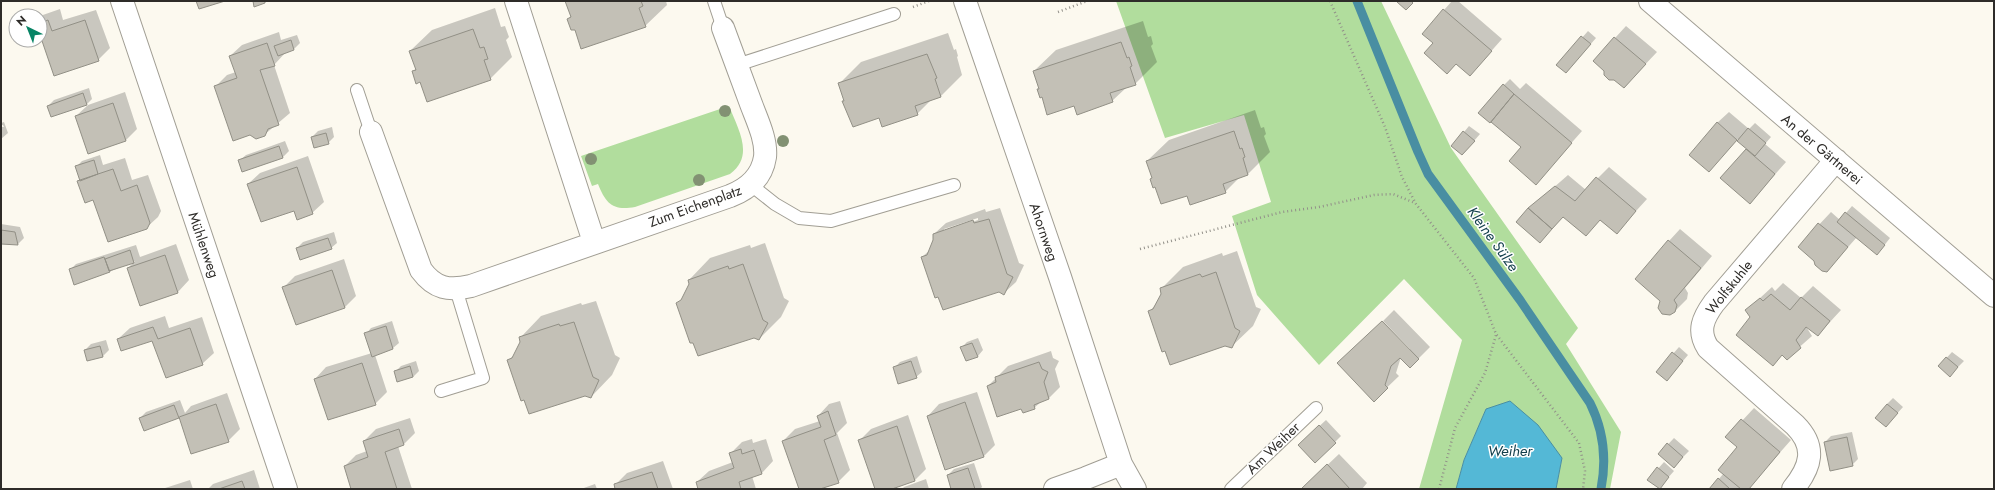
<svg xmlns="http://www.w3.org/2000/svg" width="1995" height="490" viewBox="0 0 1995 490" font-family="Jost,sans-serif">
<rect width="100%" height="100%" fill="#fcf9ef"/>
<path fill="#b1dd9d" d="M1116,1H1381L1451,148L1578,328L1566,344L1621,432L1610,489H1556L1562,458L1486,409L1464,460L1456,489H1419L1462,340L1404,279L1319,365L1257,295L1232,216L1271,202L1244,115L1165,138Z
M729,106C738,129 755,156 730,174L635,207C613,211 606,204 598,184L592,186L581,156Z"/>
<path fill="#54b8d6" stroke="#498ea2" d="M1510,401L1538,425L1562,458L1556,489H1456L1464,460L1486,409Z"/>
<path fill="#0003" fill-rule="evenodd" d="M566,1H666L667,5L645,26L576,29L568,19L571,16Z
M1452,1H1458L1502,39L1470,75L1434,43L1444,10Z
M495,8L501,27L505,26L509,37L506,40L512,57L490,79L421,81L413,72L416,68L410,51L432,30Z
M60,9L63,20L96,10L110,48L98,60L40,34V16Z
M1143,21L1148,37L1151,36L1153,44L1151,46L1157,62L1135,84L1127,87L1112,101L1074,104L1042,96L1038,90L1040,88L1034,71L1056,50Z
M1626,26L1657,52L1624,87L1594,61Z
M1588,31L1596,38L1572,66L1558,65Z
M279,32L281,40L297,35L300,43L294,49L286,52L274,65L290,113L264,135L215,87L227,75L236,72L230,56L242,45Z
M948,33L954,50L956,49L958,56L957,57L962,75L941,96L932,99L917,114L880,117L843,101L845,100L840,83L861,62Z
M1510,79L1520,89L1526,83L1582,131L1536,183L1522,147L1494,117L1504,85Z
M89,88L92,99L86,105L48,106L54,100Z
M125,92L137,129L126,140L76,116L88,105Z
M1255,110L1261,128L1264,127L1266,134L1264,136L1270,152L1248,174L1241,176L1225,192L1187,195L1153,177L1147,161L1169,140Z
M1729,112L1749,129L1755,123L1771,137L1765,144L1786,162L1750,203L1722,178L1748,148L1737,139L1709,170L1717,123Z
M4,122L8,133L1,139V127H4L3,125H1V123Z
M1469,126L1480,134L1468,148L1464,132Z
M332,127L334,137L328,143L312,137L318,131Z
M285,141L289,151L283,157L243,170L240,160L246,155Z
M100,155L103,165L125,158L132,180L148,175L161,211L158,217L146,228L94,199L81,179L76,167L82,161Z
M308,156L324,202L312,213L295,209L248,184L260,173Z
M1609,167L1647,199L1616,233L1600,220L1585,235L1563,216L1529,209L1568,175L1586,190Z
M1852,206L1890,238L1883,247L1857,237L1827,271L1799,246L1831,212L1840,220Z
M1000,208L1019,263L1024,265L1016,282L1004,293L922,257L931,249L934,241V234L946,223L985,209L986,212ZM978,218V220L944,231V229Z
M1,224L20,227L24,238L18,244L1,243Z
M1680,229L1712,256L1685,288L1688,293L1687,299L1675,311L1669,241Z
M334,232L337,243L331,248H297L303,242Z
M765,243L784,298L789,301L781,317L759,339L684,297L690,284L689,280L710,258L750,245L751,248Z
M176,244L189,280L178,292L141,305L128,268L135,261L109,272L70,270L76,264L136,245L140,257Z
M1237,251L1256,307L1261,309L1253,326L1231,347L1150,311L1157,303L1162,294L1161,289L1183,267L1222,253L1223,256Z
M344,259L356,296L345,307L297,324L284,287L295,276Z
M1783,283L1801,298L1813,286L1841,310L1818,335L1805,325L1812,336L1787,358L1783,354L1772,365L1752,317L1747,310L1772,287L1775,291Z
M596,301L615,355L620,358L612,375L591,397L508,361L516,353L521,343L520,338L541,316L581,303L582,305Z
M1394,310L1430,347L1418,359L1401,357L1396,373L1399,376L1374,400L1339,363L1409,350L1410,349L1383,321Z
M165,316L169,328L202,317L214,353L202,364L153,339H118L130,328Z
M392,321L399,343L393,348L375,355L387,392L375,404L315,379L326,367L372,353L366,334L371,328Z
M978,338L983,350L978,356L961,348L967,342Z
M106,340L109,350L103,356L85,350L91,344Z
M1679,347L1688,355L1667,380L1657,372Z
M1051,351L1053,358L1059,361L1055,369L1060,387L1049,398L1042,401L1034,408H1021L988,386L1008,366Z
M1952,352L1964,361L1950,375L1939,366Z
M917,356L922,372L916,377L894,368L900,362Z
M416,361L419,371L413,377L398,381L395,372L401,366Z
M977,392L995,445L984,456L946,469L928,416L939,404Z
M227,393L240,429L228,441L192,453L180,416L140,418L146,412L180,400L185,413L191,406Z
M1893,398L1903,407L1886,426L1887,404Z
M840,401L847,423L837,433L850,470L838,482L817,489H800L783,441L795,429L820,421L818,416L829,404Z
M1754,408L1791,440L1748,489H1710L1724,473L1739,447L1727,437Z
M908,415L926,469L915,480L889,489H876L860,440L871,429Z
M410,418L415,433L404,444L398,446L412,489H352L345,466L356,455L367,451L364,441L376,429Z
M1326,420L1341,436L1315,462L1299,445Z
M1852,432L1858,459L1852,465L1825,442L1831,436Z
M1674,438L1689,451L1679,461L1659,454Z
M752,439L753,443L766,439L773,461L762,473L752,476L756,489H700L697,482L709,471L733,462L730,454L742,442Z
M1339,454L1367,483L1362,489H1302Z
M663,461L673,489H617L615,485L627,473Z
M1664,462L1674,471L1659,488L1648,480Z
M974,463L982,487L980,489H952L948,475L954,469Z
M254,470L260,489H208L213,484Z
M926,479L929,489H902L904,487Z
M190,480L193,489H162Z
M595,484L597,489H581Z"/>
<g fill="none" stroke-linecap="round" stroke-linejoin="round">
<path stroke="#498ea2" stroke-width="9" d="M1357,1L1418,152L1428,174L1520,300L1590,403C1604,431 1607,458 1601,489"/>
</g>
<path fill="#c3c0b6" stroke="#929086" d="M196,1H225L199,9Z
M253,1H265V3L254,7Z
M565,1H641L643,6L639,8L646,27L581,49L575,30H571L567,19L571,17Z
M1398,1H1411L1413,3L1406,10L1397,2Z
M1443,9L1492,51L1470,76L1456,64L1447,74L1424,53L1433,43L1422,34Z
M48,20L52,31L85,20L99,61L54,76L40,35V23Z
M473,29L480,48L484,47L488,59L484,60L491,80L427,102L420,82L416,84L412,71L416,70L409,51Z
M1581,36L1591,44L1566,73L1556,65Z
M1614,37L1646,64L1624,88L1614,80H1609L1604,75V71L1593,61Z
M291,40L294,50L278,56L274,46Z
M1121,42L1127,58L1129,57L1132,66L1130,67L1136,85L1110,93L1113,102L1077,115L1074,106L1047,115L1042,97L1040,98L1037,89H1039L1033,71Z
M267,43L275,66L260,70L279,125L268,129L265,136L256,139L250,135L233,141L214,86L237,78L229,56Z
M927,54L937,78L935,79L941,97L915,106L918,115L882,127L879,118L853,127L842,101H844L838,83Z
M1503,84L1514,94L1490,123L1478,113Z
M83,93L87,105L51,117L47,106Z
M1514,94L1572,143L1536,185L1509,161L1521,147L1491,122Z
M113,103L126,141L88,154L75,116Z
M1717,122L1737,140L1709,172L1689,155Z
M1748,128L1766,143L1755,156L1737,141Z
M1234,131L1240,149L1242,148L1245,157L1243,158L1248,175L1223,184L1226,193L1190,205L1187,196L1161,204L1155,187L1153,188L1150,179L1152,178L1146,161Z
M1463,131L1475,141L1462,155L1451,146Z
M326,133L329,144L314,148L311,137Z
M279,146L283,158L242,172L238,160Z
M1746,149L1775,174L1750,204L1720,178Z
M94,160L98,174L80,181L75,166Z
M297,167L313,214L297,220L294,211L261,222L247,184Z
M113,169L121,191L137,185L150,223L147,229L108,242L93,200L85,203L77,181Z
M1596,177L1636,211L1617,234L1600,220L1586,236L1563,217L1552,229L1528,208L1555,186L1575,201Z
M1528,208L1552,229L1540,243L1516,222Z
M1845,212L1885,245L1877,255L1837,222Z
M989,219L1007,274L1013,277L1004,295L999,292L943,310L938,297L935,298L921,257L927,255L933,240V234L973,220L974,223Z
M1818,223L1848,247L1827,272L1822,271L1815,265L1814,261L1798,247Z
M1,230L15,232L18,245L1,244Z
M328,238L332,249L300,260L296,248Z
M1668,240L1701,268L1674,300L1677,305L1675,312L1670,315L1662,314L1658,308L1660,301L1635,279Z
M130,250L134,263L109,271L105,259Z
M165,255L178,293L140,306L127,268Z
M104,257L110,272L74,285L69,269Z
M743,264L763,320L768,323L759,340L754,338L698,356L693,343H690L676,303L681,300L689,284L688,280L728,266L729,269Z
M332,270L345,308L296,325L282,287Z
M1216,272L1235,328L1240,331L1232,348L1225,346L1170,365L1165,351L1162,352L1148,311L1153,309L1161,294L1160,288L1200,274L1202,277Z
M1771,294L1790,310L1801,297L1830,321L1818,336L1806,327L1796,340L1801,348L1787,360L1782,355L1773,366L1736,335L1750,317L1745,310L1760,298L1763,301Z
M1382,321L1419,359L1410,368L1400,358L1391,366L1385,385L1388,388L1374,402L1337,363Z
M574,322L593,377L599,380L591,398L585,396L529,414L524,400L521,401L507,360L512,358L520,342L519,337L559,324L560,326Z
M386,326L393,349L372,357L364,333Z
M153,327L158,339L190,328L203,365L166,378L152,341L121,351L117,339Z
M972,343L978,357L966,361L960,347Z
M100,346L103,357L87,361L84,350Z
M1672,352L1683,361L1667,381L1656,372Z
M1946,357L1958,367L1950,377L1938,366Z
M911,361L917,378L898,384L893,367Z
M1039,362L1042,369L1048,372L1044,382L1049,399L1034,405L1035,409L1023,413L1021,409L997,417L987,386L996,382L995,377Z
M362,363L376,405L328,420L314,379Z
M410,366L413,377L397,382L394,371Z
M965,402L984,457L945,470L927,416Z
M216,404L229,442L191,454L179,417Z
M1887,404L1898,413L1886,427L1875,418Z
M174,405L179,418L144,431L139,418Z
M828,411L836,435L824,440L839,483L820,489H799L782,441L821,427L817,416Z
M1741,419L1780,452L1749,489H1741L1718,470L1737,447L1725,437Z
M1319,425L1336,443L1315,463L1298,445Z
M897,426L915,481L892,489H875L858,440Z
M399,429L404,445L385,452L397,489H351L344,466L368,457L363,441Z
M1847,437L1853,466L1830,471L1824,442Z
M1667,443L1683,457L1674,468L1658,454Z
M741,449L742,454L754,450L762,474L739,482L741,489H698L696,482L734,468L729,453Z
M1327,464L1350,489H1301Z
M1657,467L1669,477L1660,489L1647,480Z
M968,468L975,489H951L947,475Z
M652,472L658,489H615L614,484Z
M1718,478L1730,489H1709Z
M242,481L245,489H219Z"/>
<g fill="none" stroke-linecap="round" stroke-linejoin="round">
<g stroke="#a19e94" stroke-width="14">
<path id="service" d="M714,1L723,28
M737,65L894,14
M357,90L371,132
M751,185L775,204L799,218L831,221L954,185
M441,391L483,378L456,289
M1231,489L1316,408"/>
</g>
<g stroke="#a19e94" stroke-width="24">
<path id="minor" d="M122,1L286,489
M516,1L594,242
M965,1L1060,277L1121,464L1086,478L1055,489
M1650,1L1994,296
M371,132L421,270C435,289 449,291 471,286L730,196C748,189 762,177 765,157C767,139 756,118 750,101C741,77 732,52 723,28
M1121,464L1135,489
M1793,489C1811,467 1817,447 1795,425L1708,348C1697,331 1703,318 1714,303L1836,160"/>
</g>
<path stroke="#929089" stroke-width="2.5" stroke-dasharray="1 3" stroke-linecap="butt" d="M1330,1L1385,127L1402,177L1416,204L1474,278L1496,334L1579,443L1585,471L1583,489
M913,7L929,1
M1058,12L1087,1
M1140,249L1282,212L1319,207L1374,195L1393,194L1415,203
M1439,489L1455,428L1485,373L1496,335"/>
<use href="#service" stroke="#fff" stroke-width="12"/>
<use href="#minor" stroke="#fff" stroke-width="22"/>
</g>
<g fill="#829173">
<circle cx="725" cy="111" r="6"/>
<circle cx="783" cy="141" r="6"/>
<circle cx="591" cy="159" r="6"/>
<circle cx="699" cy="180" r="6"/>
</g>
<g text-anchor="middle" stroke-width="3" stroke-linejoin="round" paint-order="stroke">
<g font-size="14" fill="#2e2c29" stroke="#fff">
<text transform="translate(1822 149) rotate(40)" y="5">An der Gärtnerei</text>
<text transform="translate(695 206) rotate(-20)" y="5">Zum Eichenplatz</text>
<text transform="translate(1044 232) rotate(71)" y="5">Ahornweg</text>
<text transform="translate(204 245) rotate(71)" y="5">Mühlenweg</text>
<text transform="translate(1729 287) rotate(-51)" y="5">Wolfskuhle</text>
<text transform="translate(1273 448) rotate(-44)" y="5">Am Weiher</text>
</g>
<g font-size="15" font-style="italic" fill="#123f4c" stroke="#fff">
<text transform="translate(1493 239) rotate(54)" y="5">Kleine Sülze</text>
<text x="1510" y="456">Weiher</text>
</g>
</g>
<rect width="1995" height="490" fill="none" stroke="#2e2c29" stroke-width="4"/>
<g transform="translate(28 28) rotate(317)"><circle r="19" fill="#ffffff" stroke="#ababa9"/>
<path d="M0-3L7 15L0 10L-7 15Z" fill="#088465"/>
<text y="-6" font-size="11" font-weight="bold" text-anchor="middle" fill="#2e2c29">N</text>
</g>
</svg>
